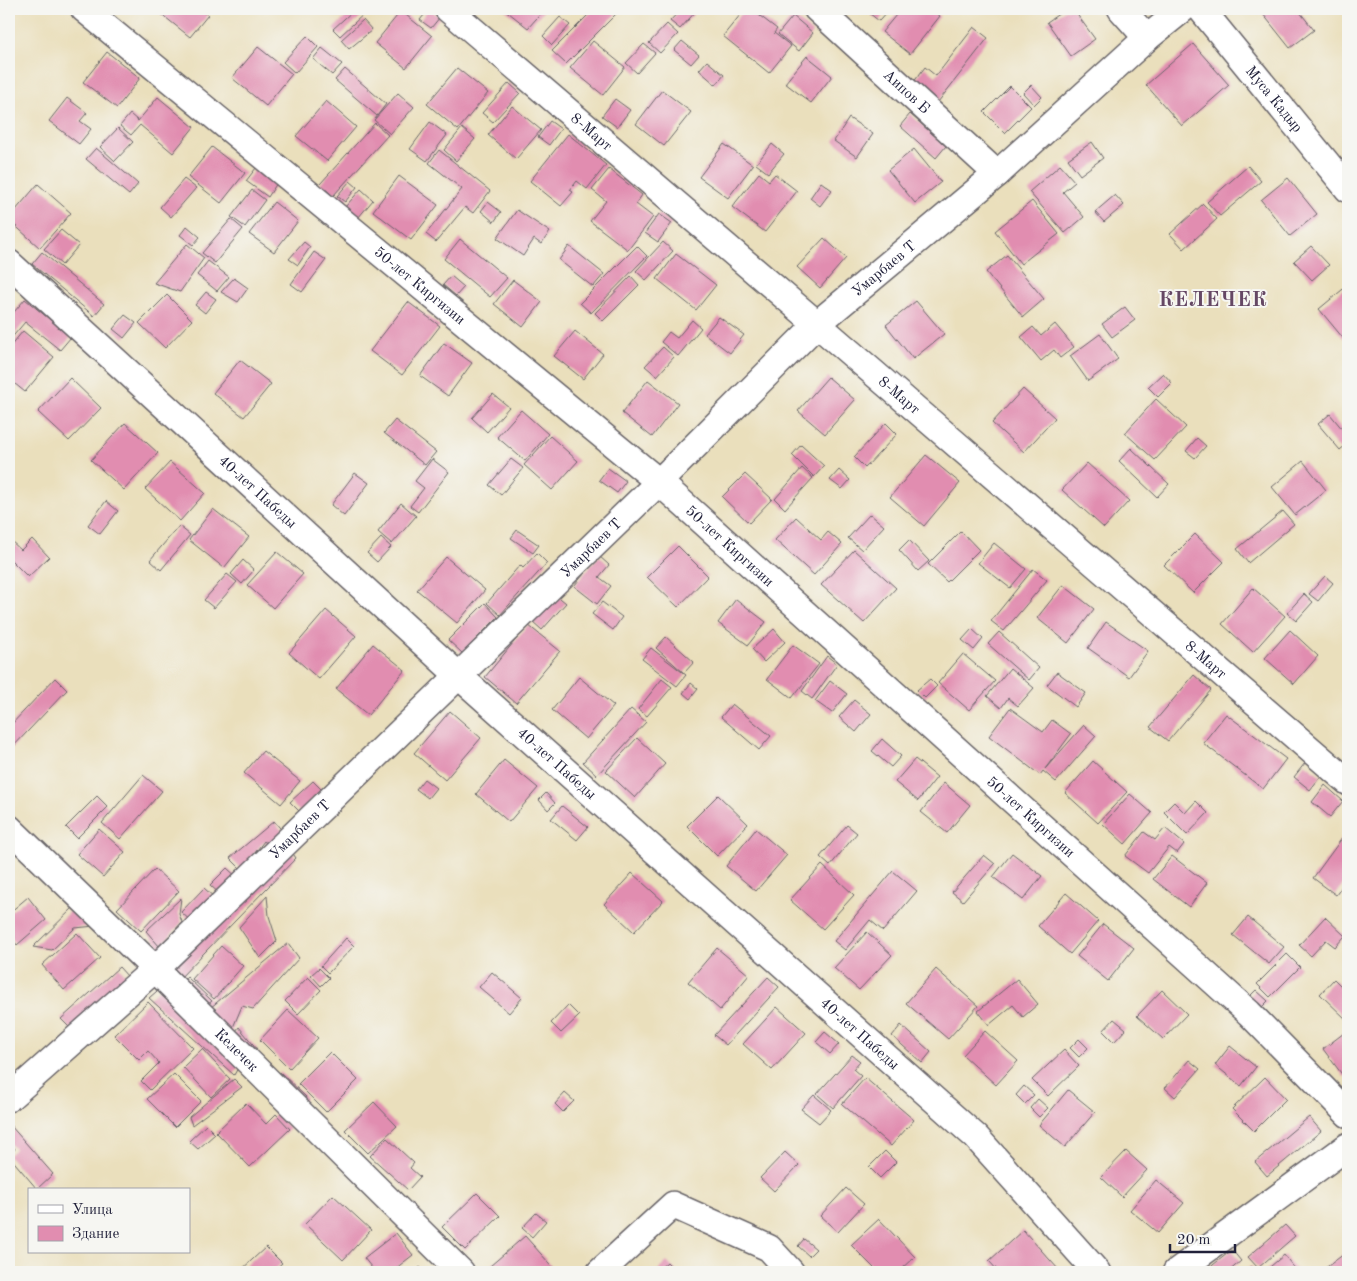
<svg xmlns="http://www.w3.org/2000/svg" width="1357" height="1281" viewBox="0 0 1357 1281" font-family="'Old Standard TT',serif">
<rect width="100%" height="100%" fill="#f6f6f2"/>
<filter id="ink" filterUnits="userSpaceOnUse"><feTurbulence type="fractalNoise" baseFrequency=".02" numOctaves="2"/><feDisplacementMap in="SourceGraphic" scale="10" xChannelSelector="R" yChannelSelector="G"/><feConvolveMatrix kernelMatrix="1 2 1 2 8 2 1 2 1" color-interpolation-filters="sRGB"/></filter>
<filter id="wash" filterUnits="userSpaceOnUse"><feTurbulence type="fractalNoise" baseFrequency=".0096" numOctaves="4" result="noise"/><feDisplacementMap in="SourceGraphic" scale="20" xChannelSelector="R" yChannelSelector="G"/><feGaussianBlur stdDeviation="1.12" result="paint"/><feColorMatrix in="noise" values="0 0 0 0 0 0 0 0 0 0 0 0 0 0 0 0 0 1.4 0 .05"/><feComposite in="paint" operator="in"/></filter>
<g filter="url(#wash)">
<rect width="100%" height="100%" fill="#eadfbc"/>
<g id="blocks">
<path fill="#e18db0" d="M155,9H200L208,15L190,37Z
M355,9H365L367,11L340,36L333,29Z
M429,9L440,17L431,28L420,20Z
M504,9H545L528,28Z
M594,9H621L566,64L552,51Z
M681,9H698L680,29L670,21Z
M745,9H751L777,29L774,33L791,46L769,73L723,36Z
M864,9H890L879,21Z
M901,9H931L940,16L910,54L882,32Z
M1066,9H1073L1095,39L1071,56L1047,22Z
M1259,9H1302L1299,11L1314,30L1290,48Z
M401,11L432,36L406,68L375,43Z
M793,16L813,33L799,51L778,34Z
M560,17L570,25L552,45L543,36Z
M363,20L372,30L349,49L341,40Z
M667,24L678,34L660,53L649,43Z
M974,27L988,38L938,102L913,83L925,67L936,76Z
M307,36L318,47L295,73L283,62Z
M593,41L625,67L603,95L570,68Z
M682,41L699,55L691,64L674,50Z
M644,44L655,53L637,73L626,63Z
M1193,44L1229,85L1182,126L1146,85Z
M258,47L292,74L266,106L232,78Z
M322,48L342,64L332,75L313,59Z
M107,52L140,78L117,108L83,82Z
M807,56L832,76L811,103L785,83Z
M707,61L724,75L716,85L699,70Z
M457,68L488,93L458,130L427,104Z
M345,69L386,104L377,116L335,80Z
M509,83L520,93L493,122L482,113Z
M1031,85L1042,97L1034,105L1023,93Z
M1010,86L1031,107L1005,133L984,112Z
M662,90L691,112L664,146L636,124Z
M398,93L414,107L390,134L374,120Z
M158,97L194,127L173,153L140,125L131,135L120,126L130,114L138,121Z
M67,98L87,113L80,121L91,129L79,144L49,121Z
M615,99L630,110L617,127L602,116Z
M326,101L356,127L327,161L296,136Z
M512,106L541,130L516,159L488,135Z
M910,114L946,146L936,158L900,126Z
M849,118L873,134L857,157L834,141Z
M550,121L561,129L549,145L538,137Z
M430,122L447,135L427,161L410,149Z
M375,123L388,135L333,196L320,184Z
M118,128L133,142L115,161L100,147Z
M462,128L475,139L456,161L444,150Z
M568,134L606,165L587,189L577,181L570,190L573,192L561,206L530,181Z
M1092,142L1103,158L1080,175L1068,159Z
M724,144L753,165L728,198L699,177Z
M772,144L784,154L768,173L756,164Z
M212,147L245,173L221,203L188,177Z
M96,148L138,184L129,195L86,159Z
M914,149L941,182L915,203L888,170Z
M439,150L490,191L473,213L465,207L436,242L426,234L462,189L429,163Z
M1060,165L1075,182L1063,192L1084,217L1065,233L1029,192Z
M1248,166L1261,181L1220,216L1207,202Z
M256,168L277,183L268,197L246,181Z
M609,169L642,195L636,204L653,217L628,250L590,221L606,201L592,190Z
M759,173L769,181L775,174L797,191L765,232L732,207Z
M399,176L438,205L411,240L373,211Z
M1288,178L1317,214L1290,236L1261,200Z
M184,179L196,188L171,217L160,207Z
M350,181L357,187L345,202L337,196Z
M821,182L832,190L820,206L810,198Z
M38,184L71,213L40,248L9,220V218Z
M361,189L373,200L358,218L345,207Z
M252,190L265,200L245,227L231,217Z
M1115,195L1124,205L1104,222L1095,212Z
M1032,201L1059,234L1021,264L995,231Z
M274,202L298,221L274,252L249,234Z
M488,202L501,212L494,222L481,211Z
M1203,204L1217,219L1184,249L1170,234Z
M517,210L550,232L541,244L534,239L523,256L497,238Z
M659,214L672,223L658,242L645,233Z
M231,219L243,229L215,263L202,253Z
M187,226L200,237L193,245L180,235Z
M61,230L79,245L62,265L44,249Z
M824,238L846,258L820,288L797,267Z
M460,239L507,278L490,297L444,259Z
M304,242L310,247L298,265L289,259Z
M663,242L673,251L646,280L636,271Z
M187,244L204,258L180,292L154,283Z
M569,246L604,274L593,287L559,260Z
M637,246L647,256L591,313L580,303Z
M1311,246L1329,265L1312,280L1294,261Z
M42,252L104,304L94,316L32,264Z
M314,252L326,260L302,292L291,284Z
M676,254L716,285L696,310L657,279Z
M1007,255L1044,299L1023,317L986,272Z
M208,261L229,277L217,291L197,275Z
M451,276L464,287L456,296L443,285Z
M631,276L639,285L603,321L595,313Z
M234,278L248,288L238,302L221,292Z
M513,280L542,302L523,327L494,304Z
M9,281L15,286L9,294Z
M1348,285V333L1343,338L1319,309Z
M206,292L216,299L205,313L195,305Z
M167,295L192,320L165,348L139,323Z
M25,299L71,337L60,350L25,322L9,341V318Z
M916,301L944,334L913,359L886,325Z
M408,302L440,326L402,375L370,351Z
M1125,307L1135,320L1112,337L1102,324Z
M125,315L136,323L124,338L113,329Z
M719,317L744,335L730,353L705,334Z
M692,320L701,328L678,356L661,342L669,332L677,338Z
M1055,324L1074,347L1060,358L1054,350L1041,361L1021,337L1033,327L1041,336Z
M23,331L54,357L25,392L9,379V348Z
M575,331L603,354L583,379L554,356Z
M1100,334L1118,359L1088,381L1070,356Z
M444,343L472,363L448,396L420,376Z
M663,347L674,357L657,376L645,366Z
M240,360L271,384L244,417L213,393Z
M1163,373L1172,383L1158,397L1148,387Z
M828,377L855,400L825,434L798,411Z
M70,378L101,408L69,441L38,412Z
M648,380L678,403L652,437L622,413Z
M1023,389L1055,418L1024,452L992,423Z
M493,394L509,407L487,432L472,418Z
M1156,399L1186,427L1155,460L1125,433Z
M521,410L548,434L525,461L497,437Z
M1330,414L1348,436V443L1340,450L1318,424Z
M395,420L436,452L425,465L384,433Z
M125,423L158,453L124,490L91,460Z
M886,423L897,434L865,468L854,457Z
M550,436L578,461L552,490L524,465Z
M1197,438L1206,446L1195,458L1186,451Z
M801,445L824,466L814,477L792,455Z
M1131,448L1169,484L1157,497L1119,461Z
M926,455L960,483L924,526L890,497Z
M432,459L449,472L418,512L410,506L424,488L415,481Z
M511,459L523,468L501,495L489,485Z
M1303,461L1326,490L1295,515L1272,487Z
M170,462L205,493L180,521L145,489Z
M1087,463L1129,501L1104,528L1062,490Z
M608,468L626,481L617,493L599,480Z
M802,468L813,478L785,509L775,499Z
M839,470L850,480L842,489L830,480Z
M355,473L369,483L344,516L331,505Z
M745,474L772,499L749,523L722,497Z
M106,501L118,511L100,534L88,525Z
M401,503L416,516L392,544L378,532Z
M213,509L249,537L224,568L189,540Z
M1283,511L1294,524L1248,563L1237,549Z
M870,514L884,526L862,550L848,538Z
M796,517L821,540L828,532L842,544L814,575L775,540Z
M179,526L190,535L161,570L150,560Z
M517,530L539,545L533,553L511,538Z
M961,531L979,550L947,582L928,564Z
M1195,534L1224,562L1193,593L1164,565Z
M381,538L391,547L377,562L367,553Z
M32,539L49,557L28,577L9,558V541L10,540L21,550Z
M909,540L929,561L918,571L899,550Z
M994,543L1026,569L1010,588L978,563Z
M678,546L708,576L678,607L647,577Z
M854,550L896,588L864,623L821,585Z
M277,552L303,574L273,608L247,585Z
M537,553L547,563L500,615L487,603L520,565L523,568Z
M599,556L609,565L599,577L611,586L597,604L574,586Z
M446,557L485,590L457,623L417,590Z
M243,560L254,570L242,584L231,574Z
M1033,569L1047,580L1004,631L991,621Z
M227,574L237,582L214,608L204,600Z
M1325,576L1333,583L1318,601L1309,594Z
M1063,585L1094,609L1068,643L1037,618Z
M1253,588L1285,616L1253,652L1222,624Z
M555,594L566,603L542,630L532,621Z
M1304,594L1313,602L1296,621L1287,613Z
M736,599L766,622L748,645L718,623Z
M602,602L622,617L613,630L592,614Z
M485,603L498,617L462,653L448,640Z
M326,610L356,636L319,679L289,653Z
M1106,622L1148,651L1129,677L1088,648Z
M528,625L560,651L516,703L485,677Z
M774,629L785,642L764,662L752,649Z
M972,629L983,639L974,650L962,640Z
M1290,630L1318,656L1294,684L1265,658Z
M999,632L1039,668L1029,680L988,644Z
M666,637L694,662L684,673L656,648Z
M373,644L405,670L368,715L336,689Z
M793,645L819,664L792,698L767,679Z
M651,648L686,675L677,686L642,659Z
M963,654L995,681L969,710L938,683Z
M827,656L837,664L812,699L802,691Z
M1010,668L1034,688L1018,706L1008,698L1001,708L987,696Z
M1057,672L1086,693L1076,707L1047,685Z
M1194,675L1211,690L1168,741L1150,727Z
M579,677L614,706L586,739L552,710Z
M55,678L67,690L9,751V727Z
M662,679L672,687L647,716L638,709Z
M930,679L937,686L925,698L917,690Z
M830,681L847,694L832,713L815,701Z
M691,683L698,689L690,699L683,693Z
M854,700L871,714L856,732L839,717Z
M732,704L771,736L759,750L721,717Z
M1010,708L1043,732L1052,720L1071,734L1045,769L1084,725L1096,736L1056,782L1043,771L1040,775L989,736Z
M631,709L646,722L597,775L583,762Z
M450,711L481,738L445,780L414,753Z
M1226,714L1286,759L1263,789L1203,743Z
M637,738L665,764L635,798L606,771Z
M882,739L901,756L891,767L872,751Z
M263,751L300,781L281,804L244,773Z
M915,759L937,777L918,801L895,782Z
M504,760L538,788L509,822L476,794Z
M1093,761L1127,792L1098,823L1065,793Z
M1305,763L1321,776L1310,790L1294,777Z
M143,775L162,791L120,839L102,823Z
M424,779L436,788L428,798L416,789Z
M313,781L322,790L300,812L290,802Z
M944,783L970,805L947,833L921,812Z
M1325,785L1343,801L1330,817L1312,802Z
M546,793L555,803L548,810L539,800Z
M1130,794L1152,813L1125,844L1103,824Z
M718,795L748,824L717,856L687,826Z
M97,796L108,807L77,838L66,827Z
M1196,801L1208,813L1187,835L1164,812L1174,802L1185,813Z
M562,806L588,827L577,840L551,819Z
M274,821L285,834L273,848L264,841L242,870L230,858Z
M847,825L857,833L830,866L820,857Z
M1165,828L1184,844L1177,853L1169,847L1148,873L1125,856L1144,832L1155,840Z
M99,829L125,852L103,877L77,854Z
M756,829L787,855L756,891L726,866Z
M1348,830V878L1336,895L1313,878Z
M289,848L296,858L175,983L161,970Z
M1012,853L1042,876L1023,900L993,877Z
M984,855L995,864L963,901L952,892Z
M1172,856L1207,883L1189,907L1153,879Z
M822,865L854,895L823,929L790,900Z
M227,868L239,879L222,896L210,885Z
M155,869L179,891L141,931L117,909Z
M893,871L917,891L883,931L870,920L845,950L834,941Z
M632,873L663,901L634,932L604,904Z
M204,888L217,900L194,924L181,912Z
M1066,893L1098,921L1070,954L1038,926Z
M267,896L269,916L277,941L260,958L239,927Z
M28,897L46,920L17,945L9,935V913Z
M181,898L179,914L182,922L160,947L146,931Z
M77,904L95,926L75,928L52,950L33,947Z
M1248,917L1284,947L1269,964L1233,935Z
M1325,917L1345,936L1335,947L1326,940L1311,956L1299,945Z
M1103,924L1134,948L1108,981L1077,956Z
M867,932L892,955L859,990L834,968Z
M77,933L100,958L64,990L42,965Z
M346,938L354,946L328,973L321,966Z
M288,943L299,958L253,1009L242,1006L229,1037L204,1013Z
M221,946L243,966L214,999L192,979Z
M717,948L749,975L720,1010L688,982Z
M1287,954L1300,967L1270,997L1257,984Z
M119,967L128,977L71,1029L61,1019Z
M319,968L329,978L321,986L311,975Z
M936,969L978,1006L948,1039L906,1003Z
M492,972L522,998L509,1013L479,987Z
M187,977L212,1001L201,1010L175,986Z
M308,977L321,990L298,1014L285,1001Z
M768,977L779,987L726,1045L714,1035Z
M1017,979L1038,1004L1023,1017L1013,1005L989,1025L978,1011Z
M1334,979L1348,993V1021L1320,994Z
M165,984L243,1059L234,1075L149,998Z
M1162,990L1187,1014L1163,1039L1137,1016Z
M1256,990L1268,1001L1260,1009L1248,998Z
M148,1002L193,1048L150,1090L141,1081L159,1063L148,1051L139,1060L114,1035Z
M568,1005L579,1016L561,1033L551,1023Z
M777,1007L806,1033L772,1070L743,1044Z
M288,1010L318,1038L289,1069L260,1040Z
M1114,1019L1126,1029L1114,1042L1103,1031Z
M901,1025L931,1052L922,1063L892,1036Z
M239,1027L257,1049L253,1055L230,1039Z
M985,1031L1018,1061L996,1085L963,1055Z
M825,1032L839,1044L830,1054L816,1042Z
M1344,1033L1348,1039V1074L1344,1077L1323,1049Z
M1079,1039L1088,1048L1079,1057L1070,1048Z
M1230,1046L1256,1067L1241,1086L1215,1065Z
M202,1049L230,1079L211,1097L183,1067Z
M1064,1050L1079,1066L1048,1096L1032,1080Z
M330,1052L358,1080L326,1112L298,1084Z
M852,1055L860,1061L853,1069L861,1076L833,1108L817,1094Z
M1189,1060L1200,1069L1175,1097L1165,1088Z
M280,1072L306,1097L300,1106L274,1081Z
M174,1074L201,1101L175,1127L147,1099Z
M1265,1077L1286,1099L1254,1131L1232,1109Z
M865,1078L914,1120L891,1146L842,1104Z
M234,1079L242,1087L192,1125L189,1117Z
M1024,1086L1034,1095L1025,1104L1016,1095Z
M1068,1090L1095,1112L1065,1147L1039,1125Z
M565,1093L574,1101L563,1112L555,1104Z
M814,1095L831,1110L819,1123L801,1109Z
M1038,1099L1048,1108L1039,1117L1030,1108Z
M374,1102L397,1126L368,1153L345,1130Z
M246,1103L266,1124L276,1114L290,1129L250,1167L216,1132Z
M1309,1117L1321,1131L1267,1176L1255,1162Z
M10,1125L53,1174L37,1189L9,1156V1155L15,1149L9,1142V1126Z
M206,1125L215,1134L198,1149L189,1141Z
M387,1138L414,1163L410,1168L420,1177L408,1190L370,1156Z
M885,1151L896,1162L880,1178L869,1167Z
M1126,1151L1147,1170L1122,1197L1101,1177Z
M785,1152L799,1165L774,1191L760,1178Z
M1156,1180L1184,1203L1158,1233L1130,1210Z
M846,1188L864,1204L838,1232L820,1216Z
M477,1193L500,1216L465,1250L442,1227Z
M333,1195L371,1230L343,1260L305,1224Z
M536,1213L546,1221L532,1237L522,1228Z
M879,1219L915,1257L899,1272H878L851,1245Z
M1285,1225L1295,1236L1258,1268L1248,1257Z
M1023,1230L1059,1270L1056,1272H999L989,1261Z
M396,1233L413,1255L391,1272H375L364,1258Z
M525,1236L557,1272H495L490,1266Z
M804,1239L816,1249L809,1256L798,1246Z
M266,1247L282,1263L272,1272H239Z
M1232,1250L1241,1261L1228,1272H1204Z
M1348,1251V1272H1320Z
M1284,1255L1296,1270L1293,1272H1264Z
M667,1262L677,1272H656Z
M1251,1266L1256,1272H1243Z
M420,1267L425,1272H415Z"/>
</g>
</g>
<g filter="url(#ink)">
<use href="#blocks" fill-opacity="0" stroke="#686468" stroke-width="1"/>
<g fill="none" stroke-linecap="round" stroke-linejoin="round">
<g stroke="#686468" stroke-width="29">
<g id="minor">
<path id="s1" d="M84,9L659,482L1249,1013L1348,1114"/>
<path id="s2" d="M448,9L817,324L1348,782"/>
<path id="s3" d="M817,9L997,174"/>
<path d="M1121,9L1147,38"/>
<path id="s4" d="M1201,9L1348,189"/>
<path id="s5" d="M9,263L459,676L976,1137L1097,1272"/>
<path id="s6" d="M9,828L155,969L461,1272"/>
<path id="s7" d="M9,1098L155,969L659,482L817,324L997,174L1147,38L1183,9"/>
<path d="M600,1272L673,1205L769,1248L791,1272"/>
<path d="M1176,1272L1348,1146"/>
</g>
</g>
<use href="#minor" stroke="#fff" stroke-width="26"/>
</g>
</g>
<g text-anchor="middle" stroke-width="4" stroke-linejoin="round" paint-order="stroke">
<g font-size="15" fill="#22223b" stroke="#f6f6f2">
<text dy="5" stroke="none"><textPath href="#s3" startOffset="122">Аипов Б</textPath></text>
<text dy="5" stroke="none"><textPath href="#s4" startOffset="116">Муса Кадыр</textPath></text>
<text dy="5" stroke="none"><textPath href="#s2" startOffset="189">8-Март</textPath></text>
<text dy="5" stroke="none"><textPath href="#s7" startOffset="1206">Умарбаев Т</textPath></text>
<text dy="5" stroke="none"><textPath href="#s1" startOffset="435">50-лет Киргизии</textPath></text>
<text dy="5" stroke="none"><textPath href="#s2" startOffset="594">8-Март</textPath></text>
<text dy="5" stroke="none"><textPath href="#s5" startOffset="338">40-лет Пабеды</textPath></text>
<text dy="5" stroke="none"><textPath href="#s1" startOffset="840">50-лет Киргизии</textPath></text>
<text dy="5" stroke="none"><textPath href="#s7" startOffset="801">Умарбаев Т</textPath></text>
<text dy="5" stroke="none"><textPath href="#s2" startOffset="999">8-Март</textPath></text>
<text dy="5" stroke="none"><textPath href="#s5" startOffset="742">40-лет Пабеды</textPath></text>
<text dy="5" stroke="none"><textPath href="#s1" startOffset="1245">50-лет Киргизии</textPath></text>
<text dy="5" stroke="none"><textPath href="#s7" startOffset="396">Умарбаев Т</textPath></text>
<text dy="5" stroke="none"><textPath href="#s5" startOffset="1148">40-лет Пабеды</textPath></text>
<text dy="5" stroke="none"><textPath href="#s6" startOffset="318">Келечек</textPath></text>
</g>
<g font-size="20" font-weight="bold" letter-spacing="1" fill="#654764" stroke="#f6f6f2">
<text x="1213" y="306">КЕЛЕЧЕК</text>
</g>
</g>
<rect width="1357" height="1281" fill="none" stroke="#f6f6f2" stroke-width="30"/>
<rect x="28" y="1188" width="162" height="65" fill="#f6f6f2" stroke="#a1a1a9"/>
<rect x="38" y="1205" width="25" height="8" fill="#ffffff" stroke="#a1a1a9"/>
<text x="72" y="1214" font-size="15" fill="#22223b">Улица</text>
<rect x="38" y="1226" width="25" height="15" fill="#e18db0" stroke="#a1a1a9"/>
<text x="72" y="1238" font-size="15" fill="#22223b">Здание</text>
<path d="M1170 1244v8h65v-8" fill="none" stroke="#22223b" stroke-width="2.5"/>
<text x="1177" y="1244" font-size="15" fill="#22223b" stroke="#f6f6f2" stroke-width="4" paint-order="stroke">20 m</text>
</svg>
